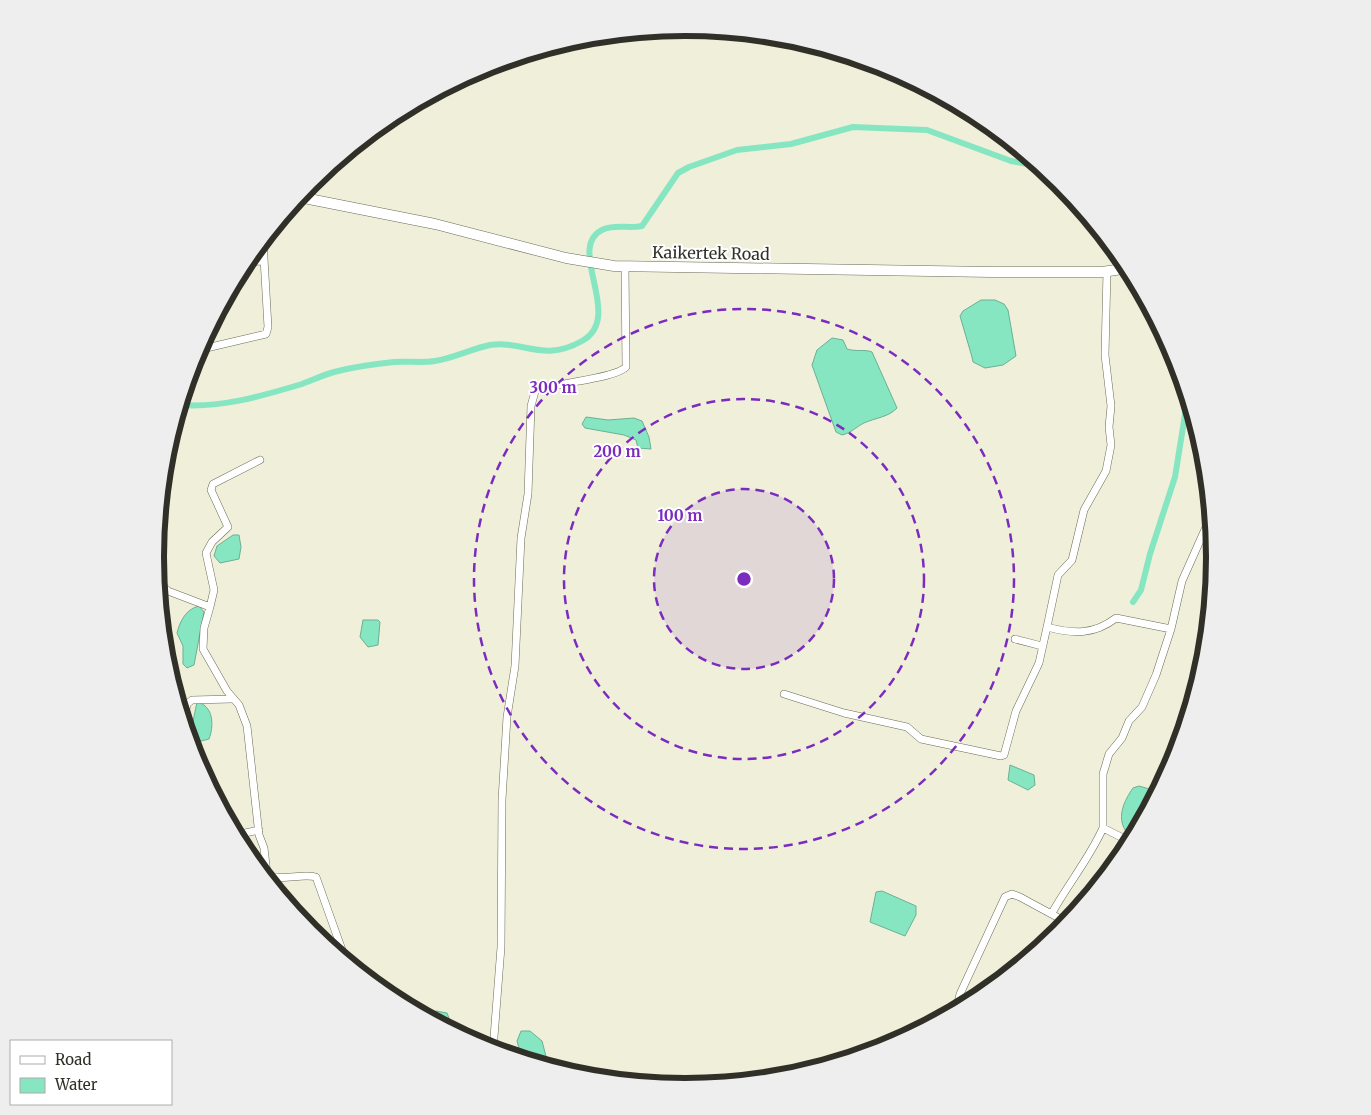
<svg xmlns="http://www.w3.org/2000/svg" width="1371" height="1115" font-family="Merriweather,serif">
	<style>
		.water { fill: #86e6c2; stroke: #6caf94 }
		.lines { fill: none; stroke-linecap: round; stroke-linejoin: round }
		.canal { stroke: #86e6c2; stroke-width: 6 }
		.minor-casing { stroke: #6b6a57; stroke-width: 8 }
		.secondary-casing { stroke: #6b6a57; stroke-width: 11 }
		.minor { stroke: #fff; stroke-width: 7 }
		.secondary { stroke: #fff; stroke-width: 10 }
		.ring { fill: none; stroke: #7b2cbf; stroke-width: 2.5; stroke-dasharray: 9 6 }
		.labels { text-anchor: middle; stroke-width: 4; stroke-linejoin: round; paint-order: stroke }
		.street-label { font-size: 16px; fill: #303028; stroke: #fff }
		.rim { fill: none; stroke: #303028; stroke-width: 6 }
		.centre { fill: #7b2cbf; stroke: #fff; stroke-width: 2.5 }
		.ring-label { font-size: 15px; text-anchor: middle; font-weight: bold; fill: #7b2cbf; stroke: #fff; stroke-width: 4; stroke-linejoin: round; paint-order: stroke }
	</style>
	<rect width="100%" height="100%" fill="#f0efda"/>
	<path class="water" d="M 981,300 L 995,300 L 1004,304 L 1008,310 L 1016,356 L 1003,365 L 985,368 L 973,362 L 972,357 L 960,316 L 963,311 Z
		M 832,338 L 843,340 L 847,349 C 856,352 866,349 872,352 L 897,408 C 889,417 875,418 864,423 C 856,427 851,433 842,435 L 836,432 L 812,365 L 817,350 Z
		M 586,417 L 608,420 L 634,418 L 642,421 L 649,437 L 651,449 L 638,448 L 636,440 L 624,435 L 585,428 L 582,424 Z
		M 233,535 L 239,535 L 241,547 L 239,559 L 220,563 L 214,556 L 217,546 Z
		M 199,606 L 204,612 L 194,665 L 187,668 L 183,664 L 183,646 L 177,633 C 180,621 186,609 199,606 Z
		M 363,620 L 378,620 L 380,622 L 378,645 L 368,647 L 360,637 Z
		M 197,702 C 214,706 214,726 209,739 L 193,743 L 190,736 Z
		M 1010,765 L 1034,775 L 1035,785 L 1028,790 L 1008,780 Z
		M 1139,786 L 1153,790 L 1157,794 L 1135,833 L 1125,830 C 1117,816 1124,801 1133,788 Z
		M 882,891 L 916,906 L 916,915 L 905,936 L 870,922 L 876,892 Z
		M 436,1011 L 447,1013 L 451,1023 L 450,1030 L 425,1016 Z
		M 521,1031 L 530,1031 L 542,1041 L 548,1064 L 553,1069 L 522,1059 L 517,1041 Z"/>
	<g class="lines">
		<path class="canal" d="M 180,405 C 222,408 262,396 302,384 C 313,380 323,375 334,372 C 353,367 374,364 394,362 C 408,361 422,363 435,361 C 454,358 471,349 490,345 C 523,340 543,363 582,341 C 626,317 563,246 604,229 C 616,224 629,229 642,226 L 678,173 L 689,167 L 737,150 L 791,144 L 853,127 L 927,130 L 1011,161 L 1039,166
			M 1133,602 L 1141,590 L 1150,554 L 1175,477 L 1188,396"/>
		<g class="minor-casing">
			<path id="minor" d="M 246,262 L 262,261
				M 1107,271 L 1105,355 L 1111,406 L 1109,427 L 1111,445 L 1106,471 L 1084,510 L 1072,560 L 1058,575 L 1047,627 C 1073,634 1094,635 1116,618 L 1171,629 L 1156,675 L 1142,707 L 1129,721 L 1122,738 L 1109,754 L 1103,774 L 1103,828 L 1131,842
				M 198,350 L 266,334 L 268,327 L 263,241
				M 158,581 L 168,591 L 210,607 L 204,628 L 203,649 L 227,691 L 239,705 L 247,726 L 259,835 L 264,848 L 267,874 C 279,882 302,873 316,877 L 346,961
				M 210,607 L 214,590 L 206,553 L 212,542 L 228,527 L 211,490 L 213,484 L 260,460
				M 1171,629 L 1182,581 L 1211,516
				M 1015,639 L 1042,646
				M 784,694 L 844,713 L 907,727 L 921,739 L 1001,756 L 1004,755 L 1016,711 L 1039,663 L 1047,627
				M 184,721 L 187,704 L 192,700 L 232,699
				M 236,835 L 259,830
				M 1052,913 C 1068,884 1089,859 1103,828
				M 956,1011 L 960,994 L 1005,897 L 1012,894 L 1020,897 L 1068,923
				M 493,1050 L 501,947 L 502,800 L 507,717 L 515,666 L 521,538 L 528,494 L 531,406 L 536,388 C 544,384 551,386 559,385 C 574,381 616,377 626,367 L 625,267"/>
		</g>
		<g class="secondary-casing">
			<path id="secondary" d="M 299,197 L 435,224 L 566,258 L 614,266 L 991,272 L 1102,272 L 1129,268"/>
		</g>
		<use href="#minor" class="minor"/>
		<use href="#secondary" class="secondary"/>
	</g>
	<circle cx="744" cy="579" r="90" fill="#7b2cbf" fill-opacity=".12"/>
	<g class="ring">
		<circle cx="744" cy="579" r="90"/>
		<circle cx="744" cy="579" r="180"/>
		<circle cx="744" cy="579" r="270"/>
	</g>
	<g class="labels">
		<g class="street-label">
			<text transform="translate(711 253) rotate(1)" y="6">Kaikertek Road</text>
		</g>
	</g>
	<path d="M0 0H1371V1115H0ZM164 557a521 521 0 1 1 1042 0a521 521 0 1 1-1042 0Z" fill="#eee" fill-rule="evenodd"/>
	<path class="rim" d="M164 557a521 521 0 1 1 1042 0a521 521 0 1 1-1042 0Z"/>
	<circle cx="744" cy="579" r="8" class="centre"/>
	<g class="ring-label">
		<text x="553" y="393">300 m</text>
		<text x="617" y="457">200 m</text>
		<text x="680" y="521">100 m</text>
	</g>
	<rect x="10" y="1040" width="162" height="65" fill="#ffffff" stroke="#acaca9"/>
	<rect x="20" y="1056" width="25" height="8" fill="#ffffff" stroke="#acaca9"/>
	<text x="55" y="1065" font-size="15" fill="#303028">Road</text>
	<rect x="20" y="1078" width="25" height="15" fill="#86e6c2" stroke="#acaca9"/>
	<text x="55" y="1090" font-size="15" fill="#303028">Water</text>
</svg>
